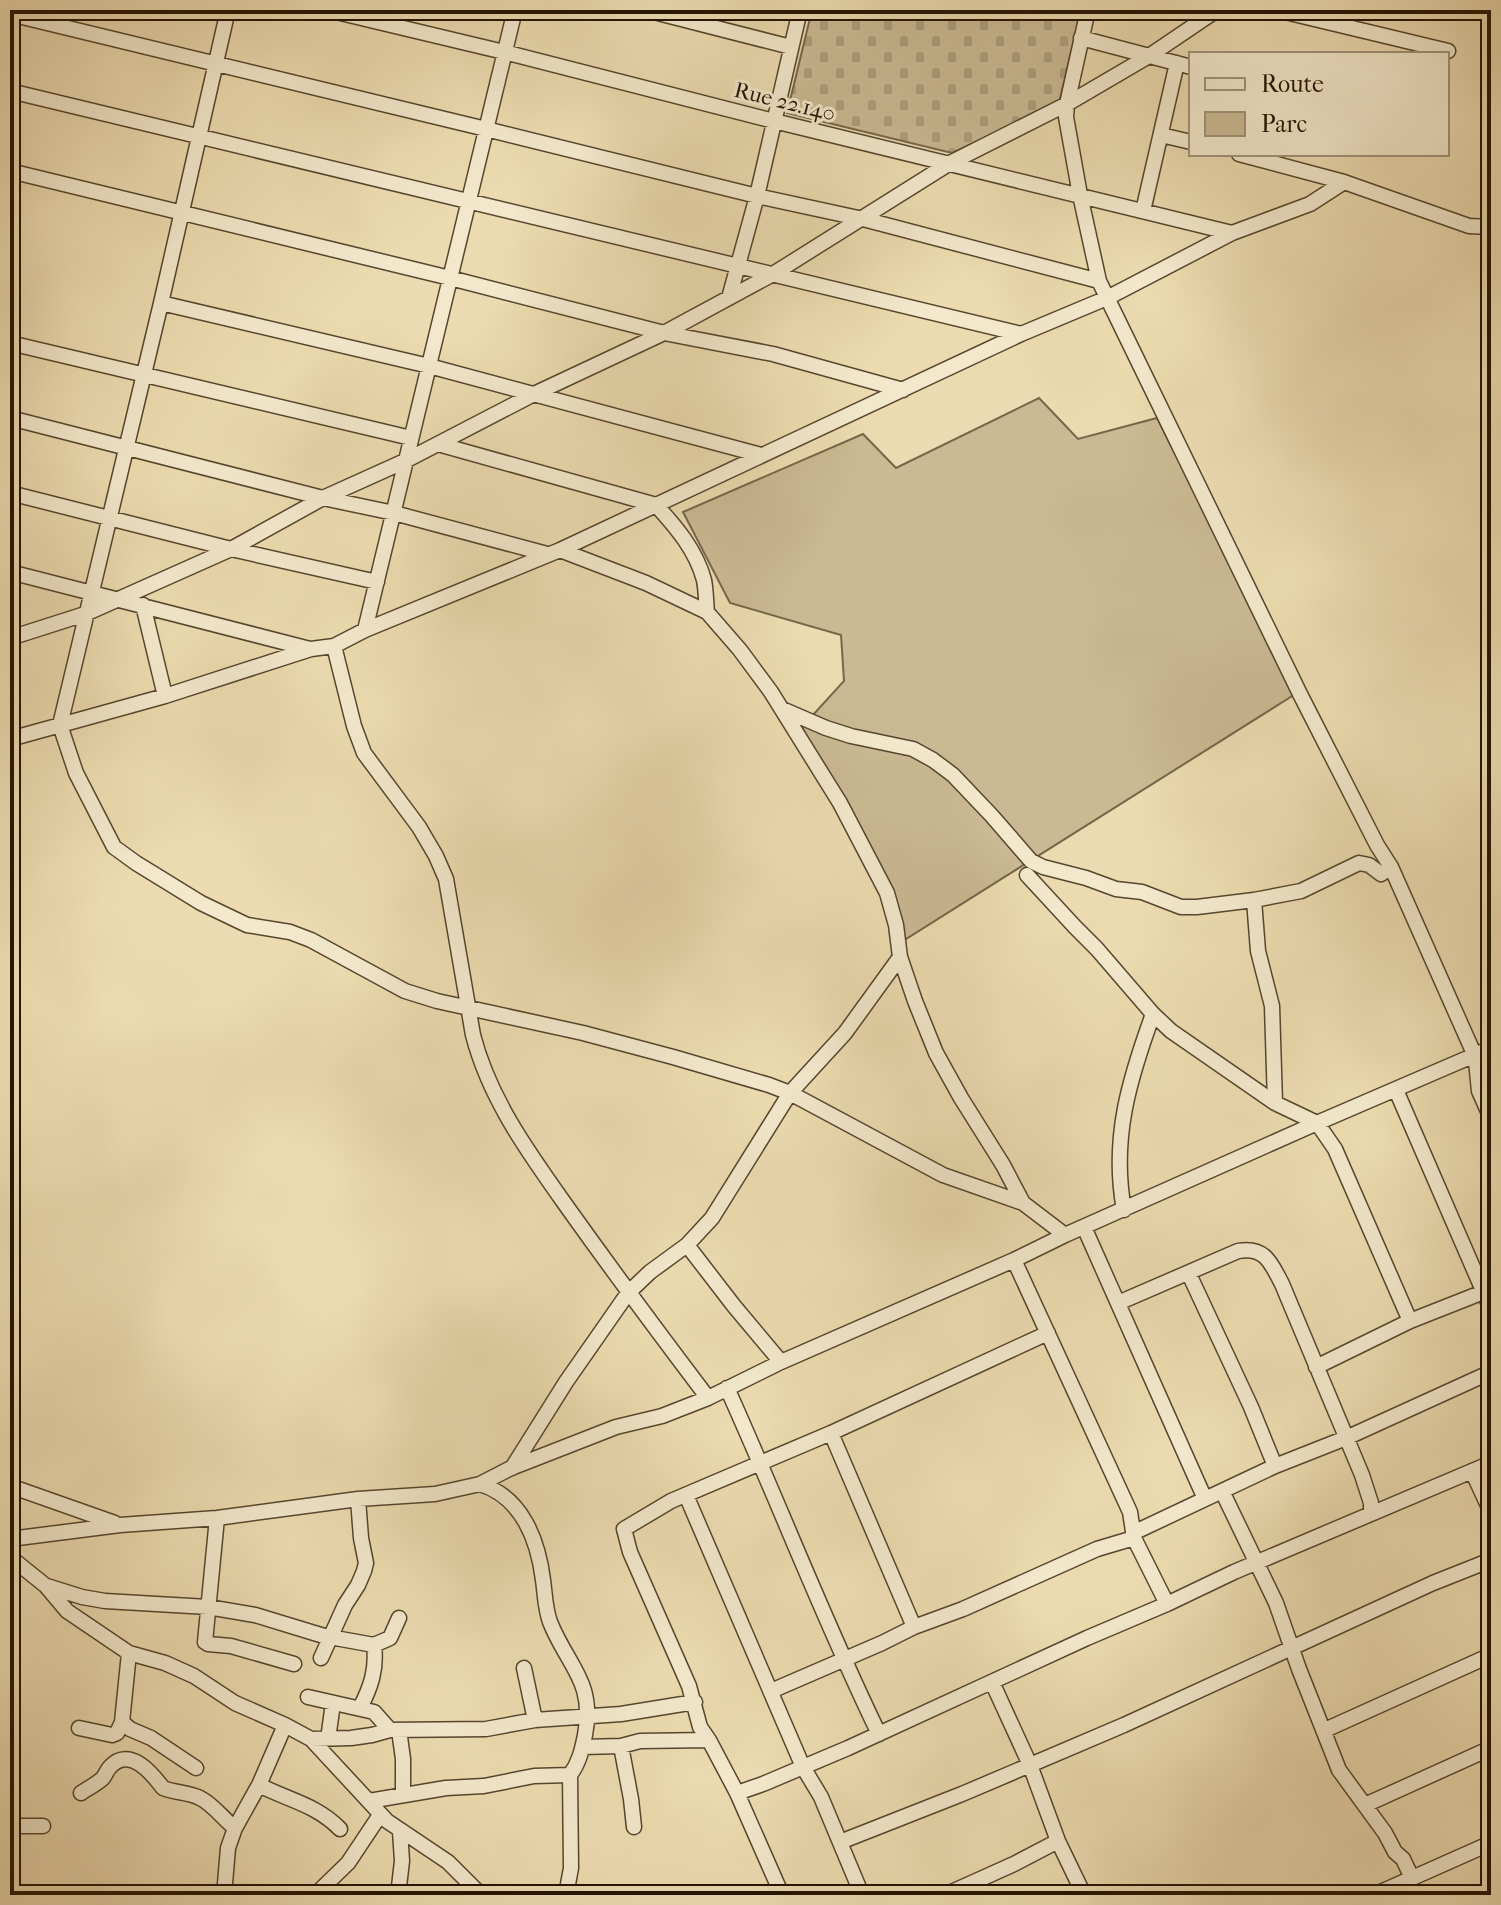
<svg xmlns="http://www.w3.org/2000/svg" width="1501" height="1905" font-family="'IM FELL French Canon',serif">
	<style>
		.green { fill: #cab992; stroke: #76664a; stroke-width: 2 }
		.cemetery { fill: url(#cemetery-stones); stroke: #76664a; stroke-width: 2 }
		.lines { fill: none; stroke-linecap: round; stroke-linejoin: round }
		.minor-casing { stroke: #55462d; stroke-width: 17 }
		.minor { stroke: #f3e8cc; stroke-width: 14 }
		.labels { text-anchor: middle; stroke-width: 6; stroke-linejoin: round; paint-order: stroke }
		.street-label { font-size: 22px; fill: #231401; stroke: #f3e8cc }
	</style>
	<defs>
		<pattern id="cemetery-stones" width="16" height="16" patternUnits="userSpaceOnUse" patternTransform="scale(2)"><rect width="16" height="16" fill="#cab992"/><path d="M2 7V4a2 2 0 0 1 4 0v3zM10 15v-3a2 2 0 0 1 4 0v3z" fill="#ad9e7c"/></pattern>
	</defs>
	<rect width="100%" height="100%" fill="#ecdbb0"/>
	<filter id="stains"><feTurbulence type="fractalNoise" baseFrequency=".0025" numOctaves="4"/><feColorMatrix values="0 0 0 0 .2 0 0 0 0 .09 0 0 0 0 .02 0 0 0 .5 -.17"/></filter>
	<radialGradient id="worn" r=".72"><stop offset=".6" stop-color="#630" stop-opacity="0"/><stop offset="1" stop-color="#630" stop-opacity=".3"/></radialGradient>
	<path class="green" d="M 1039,398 L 1078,439 L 1157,418 L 1297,693 L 906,939 L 802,727 L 844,681 L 841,635 L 730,603 L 683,512 L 863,434 L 896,468 Z"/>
	<path class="cemetery" d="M 812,10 L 1081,10 L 1059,103 L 952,153 L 787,113 Z"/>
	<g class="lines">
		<g class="minor-casing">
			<path id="minor" d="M 228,10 L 161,303 L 60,725 L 76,773 L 114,847 L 136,863 L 201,903 L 247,925 L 290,932 L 311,940 L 405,991 L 437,1001 L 583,1033 L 673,1057 L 769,1085 L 790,1093 L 943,1175 L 1023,1203 L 1065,1235
				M 328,10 L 504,52 L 774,121 L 1232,233
				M 646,10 L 791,47
				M 1088,10 L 1067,104 L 1066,117 L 1080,195 L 1099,281 L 1300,694 L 1377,845 L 1391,867 L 1475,1056 L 1491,1079
				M 1277,10 L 1448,51
				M 10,14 L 486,129 L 757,196 L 863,219 L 1099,281
				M 1081,38 L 1191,67
				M 10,91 L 1021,334
				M 1161,135 L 1191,142
				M 1239,154 L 1344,182 L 1469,226 L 1491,227
				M 10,171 L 450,278 L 664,333 L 773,354 L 903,390
				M 1143,211 L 1177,63
				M 729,298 L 757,196 L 800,10
				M 161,303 L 429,366 L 761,455
				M 10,343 L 411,438
				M 10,418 L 323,498 L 394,513 L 547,554
				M 438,444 L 656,505 C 676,527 696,550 704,580 C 706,590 706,602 707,612
				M 10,493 L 231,549 L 377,582
				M 560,550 L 646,583 L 707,612 L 740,650 L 771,692 L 840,803 L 887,893 L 896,925 L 900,957 L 915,1001 L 936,1053 L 961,1098 L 1003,1165 L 1023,1203
				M 10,572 L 310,649
				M 143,605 L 165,696
				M 365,630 L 515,10
				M 10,638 L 85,614 L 231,549 L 323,498 L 405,461 L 534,394 L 664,333 L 773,274 L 950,163 L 1067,104 L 1149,56 L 1217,10
				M 334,646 L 354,726 L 364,753 L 419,827 L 436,856 L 446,879 L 473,1035 C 490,1101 531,1156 570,1211 C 615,1274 661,1336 708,1398
				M 782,709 L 826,728 L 851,736 L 913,749 L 933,760 L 953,775 L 992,816 L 1031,861 L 1043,867 L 1086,878 L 1116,889 L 1142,892 L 1181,907 L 1197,907 L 1254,900 L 1301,891 L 1359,863 L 1369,865 L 1381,874 L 1391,867
				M 10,739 L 165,696 L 311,649 L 334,646 L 365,630 L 560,550 L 1021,334 L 1107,298 L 1232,233 L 1310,204 L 1344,182
				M 1027,875 L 1075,927 L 1097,949 L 1153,1014 L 1171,1031 L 1275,1103 L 1317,1123 L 1335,1149 L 1410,1321
				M 1254,900 L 1258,951 L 1272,1006 L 1275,1103
				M 1476,1061 L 1479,1091 L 1491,1118
				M 1396,1090 L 1491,1309
				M 1124,1210 C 1111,1139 1129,1080 1153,1014
				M 1084,1227 L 1205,1499
				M 687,1245 L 734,1306 L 781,1362
				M 1014,1260 L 1130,1512 L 1134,1538 L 1167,1604
				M 1189,1274 L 1251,1407 L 1275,1466
				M 1118,1303 L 1238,1251 C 1265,1246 1271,1263 1282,1284 L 1362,1475 L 1371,1503 L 1371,1514
				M 1316,1367 L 1410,1321 L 1491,1289
				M 727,1388 C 779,1503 824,1621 879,1734
				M 831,1433 L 914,1627
				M 512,1468 L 566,1382 L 628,1293 L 650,1272 L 687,1245 L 712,1218 L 790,1093 L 845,1033 L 900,957
				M 1472,1471 L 1491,1512
				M 480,1484 C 522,1497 538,1540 543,1580 C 545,1594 545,1608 550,1622 C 568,1667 595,1681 585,1735 C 582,1750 579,1763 570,1775 L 571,1868 L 566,1895
				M 10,1486 L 115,1523
				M 1222,1491 L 1276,1603 L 1299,1669 L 1339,1770 L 1385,1833 L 1395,1852 L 1403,1859 L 1412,1878
				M 686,1495 L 803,1767 L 821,1797 L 862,1895
				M 217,1518 L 205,1642 L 208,1644 L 231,1646 L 294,1664
				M 1133,1533 L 1275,1466 L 1346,1438 L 1491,1372
				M 10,1539 L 120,1525 L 217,1518 L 358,1499 L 435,1494 L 480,1484 L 511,1468 L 616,1427 L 662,1416 L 708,1398 L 781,1362 L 1014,1260 L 1065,1235 L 1317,1123 L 1491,1048
				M 10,1557 L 46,1586 L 67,1611 L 129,1653 L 165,1663 L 194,1676 L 235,1703 L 285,1725 L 311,1739 L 387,1821 L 448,1862 L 481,1895
				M 47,1586 L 82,1597 L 105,1601 L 208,1607 L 255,1615 L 324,1636 L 374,1645 L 390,1638 L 399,1618
				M 321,1658 L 345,1605 L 358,1585 L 364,1571 L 366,1563 L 361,1538 L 358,1499
				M 524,1668 L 535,1720
				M 992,1682 L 1030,1765 L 1058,1841 L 1084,1895
				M 771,1691 L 882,1643 L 914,1627 L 963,1609 L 1097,1549 L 1134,1538
				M 308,1697 L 374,1712 L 390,1730
				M 360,1708 C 371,1687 377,1669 374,1645
				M 122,1722 L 130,1729 L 151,1738 L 196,1768
				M 79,1728 L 112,1735 L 117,1733 L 122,1722 L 129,1653
				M 399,1730 L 403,1759 L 403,1795
				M 1325,1730 L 1491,1655
				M 311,1739 L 351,1738 L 372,1735 L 390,1730 L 486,1729 L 535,1720 L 621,1714 L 695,1702
				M 328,1739 L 333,1703
				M 621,1746 L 631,1799 L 634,1827
				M 583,1747 L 621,1746 L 640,1741 L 709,1740
				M 259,1785 C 288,1800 317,1805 340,1829
				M 81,1793 C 88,1788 97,1784 103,1778 C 106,1774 107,1770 110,1767 C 129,1746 151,1772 163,1788 C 175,1793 189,1792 200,1798 C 214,1805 223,1819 235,1828
				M 737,1793 L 763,1784 L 848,1748 L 1087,1638 L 1167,1604 L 1234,1572 L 1491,1463
				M 369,1801 L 446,1788 L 484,1786 L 534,1776 L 570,1775
				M 1365,1805 L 1491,1748
				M 10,1826 L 43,1826
				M 840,1842 L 962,1794 L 1124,1725 L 1433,1583 L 1491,1560
				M 224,1895 L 228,1848 L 235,1828 L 259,1785 L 285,1725
				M 315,1895 L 348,1863 L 380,1815
				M 398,1895 L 402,1861 L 400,1831
				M 782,1895 L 737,1793 L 709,1740 L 700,1727 L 689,1686 L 630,1552 L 624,1529 L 671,1501 L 831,1433 L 1048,1333
				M 945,1895 L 1014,1864 L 1058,1841
				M 1374,1895 L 1491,1843"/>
		</g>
		<use href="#minor" class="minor"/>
	</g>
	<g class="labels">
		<g class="street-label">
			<text transform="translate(785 101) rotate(14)" y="8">Rue 22.140</text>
		</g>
	</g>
	<rect width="1501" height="1905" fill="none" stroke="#ecdbb0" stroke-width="40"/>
	<rect x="12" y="12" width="1477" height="1881" fill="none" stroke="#231401" stroke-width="4"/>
	<rect x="20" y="20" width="1461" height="1865" fill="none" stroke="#231401" stroke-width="2"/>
	<rect x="1189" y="52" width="260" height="104" fill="#f3e8cc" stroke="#a0937b" stroke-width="2"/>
	<rect x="1205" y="78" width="40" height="12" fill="#f3e8cc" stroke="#a0937b" stroke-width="2"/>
	<text x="1261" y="92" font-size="24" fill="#231401">Route</text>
	<rect x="1205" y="112" width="40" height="24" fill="#cab992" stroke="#a0937b" stroke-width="2"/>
	<text x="1261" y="132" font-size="24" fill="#231401">Parc</text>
	<rect width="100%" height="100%" filter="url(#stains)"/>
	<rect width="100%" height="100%" fill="url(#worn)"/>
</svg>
